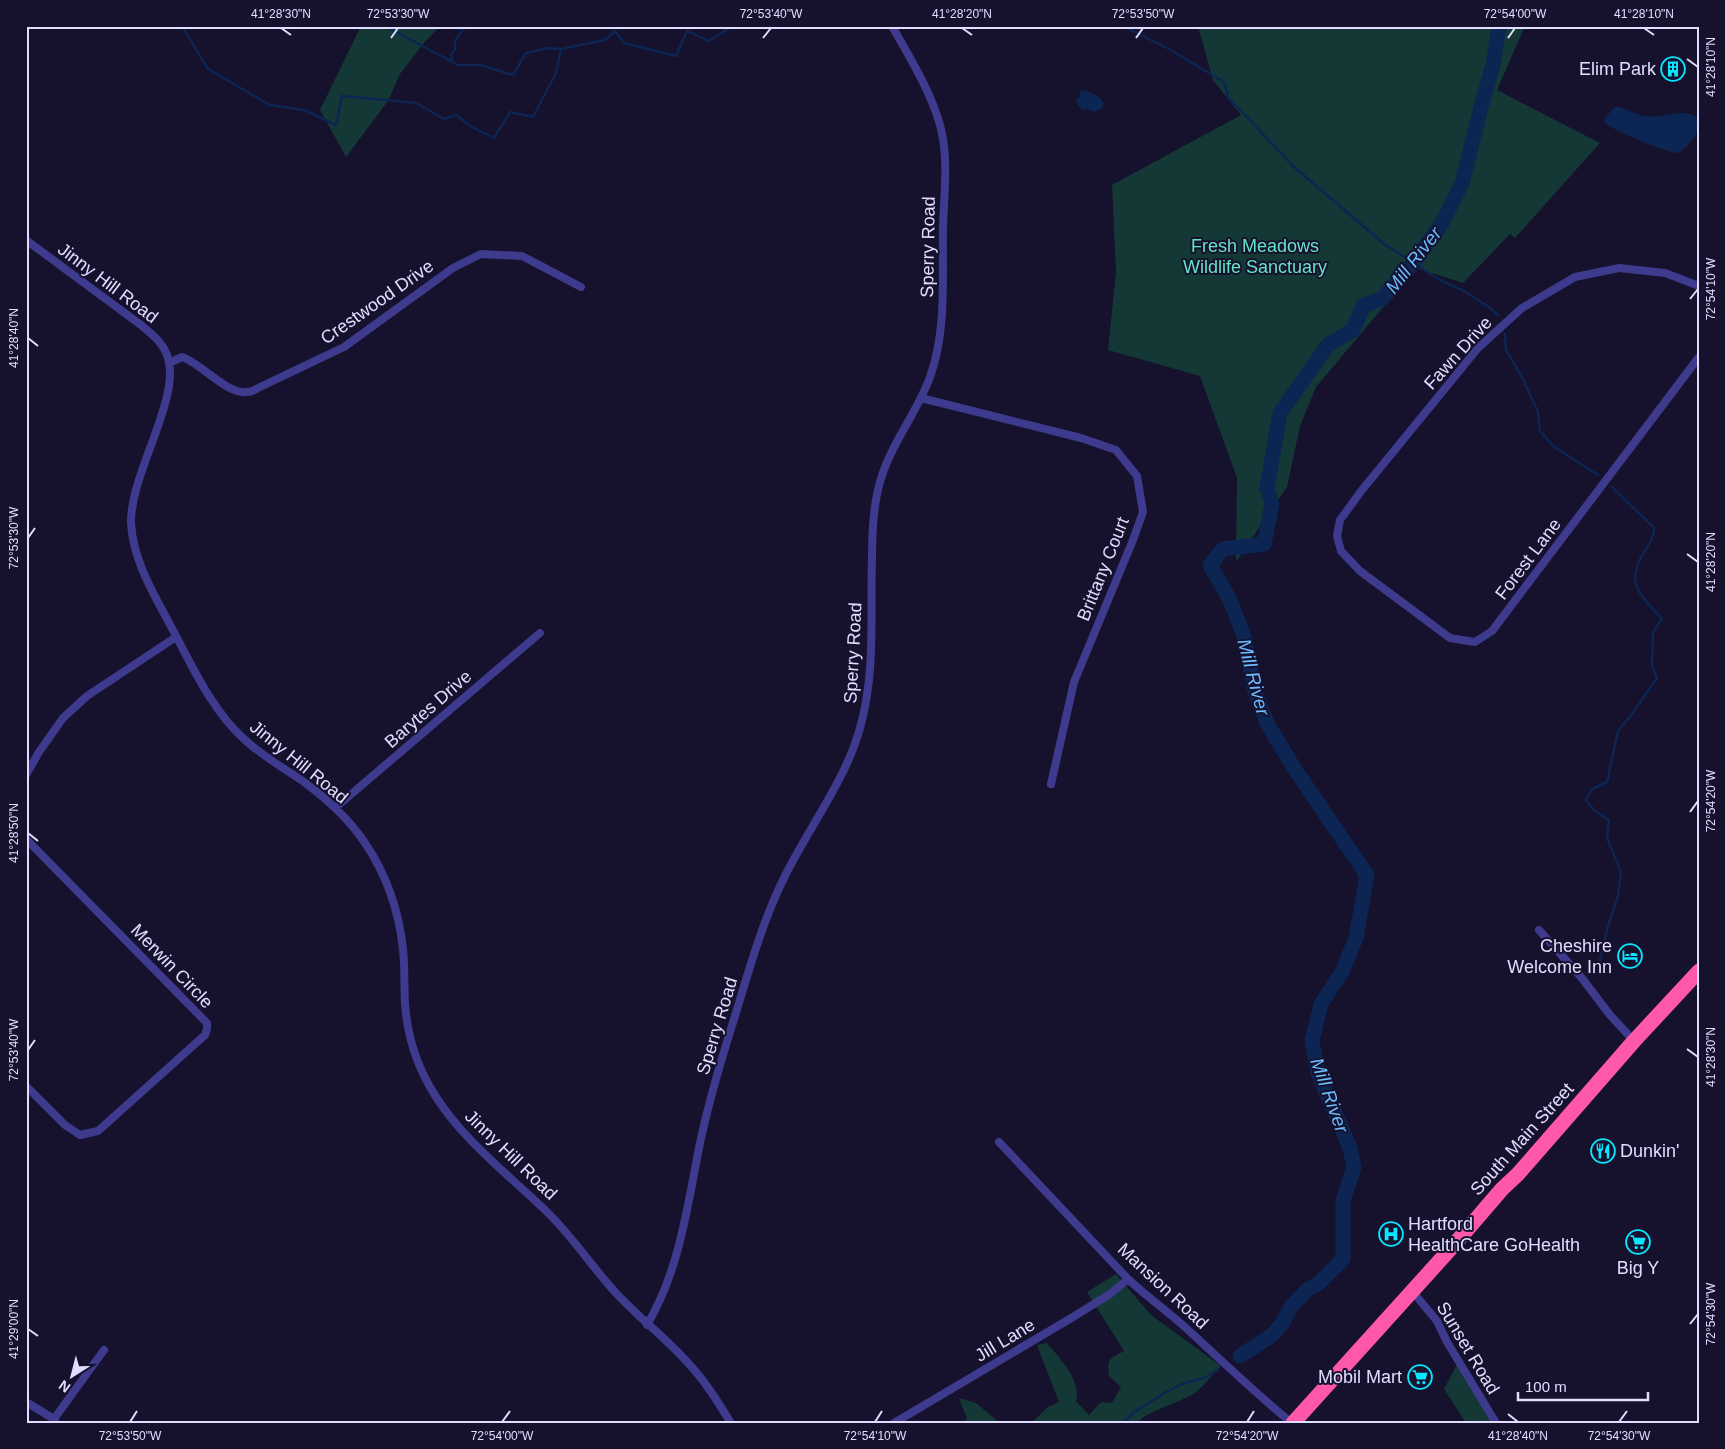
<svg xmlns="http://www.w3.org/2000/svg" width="1725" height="1449" font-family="Helvetica,sans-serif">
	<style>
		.green { fill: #143836 }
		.water { fill: #0c2552 }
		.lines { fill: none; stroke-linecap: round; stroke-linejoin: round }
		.stream { stroke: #0c2552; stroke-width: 2.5 }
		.river { stroke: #0c2552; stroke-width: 15 }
		.street { stroke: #3e3b8e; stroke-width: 8 }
		.highway { stroke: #ff58a8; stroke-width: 15 }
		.ticks { fill: none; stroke: #e1ddff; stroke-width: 2 }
		.labels { text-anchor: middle; stroke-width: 4; stroke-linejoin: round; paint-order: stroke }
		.poi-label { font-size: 18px; fill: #e1ddff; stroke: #16112d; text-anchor: end }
		.park-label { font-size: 18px; fill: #64e5c4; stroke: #16112d }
		.street-label { font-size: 18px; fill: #e1ddff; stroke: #16112d }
		.water-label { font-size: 19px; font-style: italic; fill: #6bbbff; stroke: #16112d }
		.neatline { fill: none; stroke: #e1ddff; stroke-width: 2 }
		.ticks-label { font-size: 12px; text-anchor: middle; fill: #e1ddff }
	</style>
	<rect width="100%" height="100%" fill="#16112d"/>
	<path class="green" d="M 361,26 L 440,26 L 423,44 L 400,74 L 388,101 L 346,157 L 320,110 Z
		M 1198,26 L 1525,26 L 1497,90 L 1600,143 L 1515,238 L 1510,234 L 1463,283 L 1416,268 L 1316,387 L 1300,426 L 1287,487 L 1236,562 L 1237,478 L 1200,376 L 1108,350 L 1116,272 L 1112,185 L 1241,115 L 1213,80 Z
		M 1116,1274 L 1151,1315 L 1221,1366 C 1212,1375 1203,1388 1193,1394 C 1174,1405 1152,1409 1136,1423 L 1031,1423 L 1048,1407 L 1059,1402 L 1037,1345 L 1047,1343 C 1060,1359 1081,1379 1076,1401 L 1089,1415 L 1101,1402 L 1112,1403 L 1121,1387 L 1109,1376 C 1107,1358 1109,1359 1124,1351 L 1087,1292 Z
		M 1457,1364 L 1493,1423 L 1466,1423 L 1444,1389 Z
		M 959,1398 L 976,1403 L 1000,1423 L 965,1423 L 967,1418 Z"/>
	<path class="water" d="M 1082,90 C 1090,92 1101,95 1104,104 L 1101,109 L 1094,112 L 1086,109 L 1083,110 L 1078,105 L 1076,100 L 1080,98 L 1080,91 Z
		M 1615,107 L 1620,107 C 1628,110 1637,115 1645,116 C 1664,119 1683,106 1699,119 C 1699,122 1699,125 1699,127 C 1698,133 1684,152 1678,153 C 1666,153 1616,131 1606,124 L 1604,120 L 1612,109 Z"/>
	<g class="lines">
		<path class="stream" d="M 182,26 L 208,69 L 270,105 L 304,110 L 336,125 L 342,96 L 416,103 L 444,119 L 456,115 L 470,126 L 494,138 L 510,112 L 533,117 L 556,73 L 561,49 L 605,40 L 615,31 L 624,43 L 676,56 L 687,31 L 709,41 L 732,26
			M 385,26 L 458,65 L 480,65 L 513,75 L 526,53 L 548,48 L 561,49
			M 1123,26 L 1169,49 L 1224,82 L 1228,97 L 1293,166 L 1383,243 L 1438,279 L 1464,291 L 1489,307 L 1498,315
			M 452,61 L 451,54 L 455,50 L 455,41 L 465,26
			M 1505,334 L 1506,350 L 1523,379 L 1538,412 L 1540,431 L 1553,446 L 1598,475
			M 1599,963 L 1608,926 L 1618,896 L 1621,872 L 1607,838 L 1609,820 L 1595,811 L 1586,800 L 1592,789 L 1607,782 L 1618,731 L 1632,714 L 1657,678 L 1652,666 L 1653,632 L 1662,619 C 1641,595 1624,584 1644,552 C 1649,544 1654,538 1654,528 L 1612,487
			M 1123,1423 L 1133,1413 L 1166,1392 L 1182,1384 L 1204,1378 L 1218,1370"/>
		<path class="river" d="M 1240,1356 L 1271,1336 L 1282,1324 L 1291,1307 L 1307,1290 L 1318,1284 L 1343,1259 L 1343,1201 L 1354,1167 L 1350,1148 L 1318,1073 L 1312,1041 L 1321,1004 L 1342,972 L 1356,938 L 1367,875 L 1294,768 L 1267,723 L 1255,691 L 1244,636 L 1230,600 L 1210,565 L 1223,549 L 1264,544 L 1272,504 L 1267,488 L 1280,413 L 1328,345 L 1353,330 L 1363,306 L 1383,298 L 1413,263 L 1442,223 L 1462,183 L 1481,107 L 1493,65 L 1499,26"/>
		<path class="street" d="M 26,240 L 141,325 C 152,334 162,342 167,355 C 183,396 130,473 131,523 C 133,563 157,599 175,634 C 194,670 213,711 244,739 C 262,756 284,768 304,782 C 327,799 349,819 365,843 C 386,874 399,912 403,949 C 405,967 404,985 405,1003 C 407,1036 418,1069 436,1097 C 465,1142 509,1175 547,1212 C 573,1237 592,1267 616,1293 C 639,1318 666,1338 688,1363 C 705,1381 718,1402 731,1423
			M 1699,286 L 1665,273 L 1619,268 L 1575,277 L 1522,308 L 1478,348 L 1362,490 L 1340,520 L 1337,536 L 1341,551 L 1360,571 L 1450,638 L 1475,642 L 1492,631 L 1699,357
			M 169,363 L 182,357 C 201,363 227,395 247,392 C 251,392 255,390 258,388 L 344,347 L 453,268 L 481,254 L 522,256 L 581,287
			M 921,398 L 1081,438 L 1116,450 L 1137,476 L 1143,512 L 1133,540 L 1074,682 L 1051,784
			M 26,775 L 39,752 L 63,718 L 87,696 L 176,637
			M 335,808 L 540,633
			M 26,839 L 207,1023 L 207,1029 L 205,1035 L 98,1131 L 80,1135 L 65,1125 L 26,1086
			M 1539,930 L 1581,977 L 1610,1015 L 1634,1041
			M 999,1142 L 1128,1279 C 1146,1296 1167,1311 1186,1328 C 1221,1360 1255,1393 1292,1423
			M 1412,1291 L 1437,1321 L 1447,1342 L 1496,1423
			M 647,1325 C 679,1271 687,1209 699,1148 C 708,1103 721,1060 735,1016 C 749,970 762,923 783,880 C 807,830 846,780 860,728 C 876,672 870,613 872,557 C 872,532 873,506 880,482 C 890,445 917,413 930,377 C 947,330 942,277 943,227 C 944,194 949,157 940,125 C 930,90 910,58 892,26
			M 26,1402 L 54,1419 L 56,1423
			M 54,1419 L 104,1350
			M 894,1423 L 1073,1317 L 1110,1294 L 1128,1279"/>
		<path class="highway" d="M 1293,1423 L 1453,1246 L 1502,1189 L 1518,1174 L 1634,1041 L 1699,971"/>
	</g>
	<path class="ticks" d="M 281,28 L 291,35M 962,28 L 972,35M 1644,28 L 1654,35M 391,38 L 398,28M 763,38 L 771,28M 1136,38 L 1143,28M 1508,38 L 1515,28M 1687,59 L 1698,67M 1690,299 L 1698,289M 28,338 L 38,346M 28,538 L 35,528M 1687,554 L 1698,562M 1690,812 L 1698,801M 28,833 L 38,841M 1687,1049 L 1698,1057M 28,1050 L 35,1040M 1690,1324 L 1698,1314M 28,1329 L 38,1336M 1508,1414 L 1518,1422M 130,1422 L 137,1411M 502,1422 L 510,1411M 875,1422 L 882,1411M 1247,1422 L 1254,1411M 1619,1422 L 1627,1411"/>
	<defs>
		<g id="building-ring" transform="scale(1.25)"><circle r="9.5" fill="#16112d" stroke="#09e6ff" stroke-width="1.5"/><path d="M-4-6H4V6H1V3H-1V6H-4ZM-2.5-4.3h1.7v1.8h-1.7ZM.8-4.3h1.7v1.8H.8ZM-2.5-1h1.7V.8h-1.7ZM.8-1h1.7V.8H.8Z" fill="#09e6ff"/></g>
		<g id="hotel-ring" transform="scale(1.25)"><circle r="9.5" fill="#16112d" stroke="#09e6ff" stroke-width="1.5"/><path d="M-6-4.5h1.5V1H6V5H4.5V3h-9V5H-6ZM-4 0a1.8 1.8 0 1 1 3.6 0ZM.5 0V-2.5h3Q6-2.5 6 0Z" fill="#09e6ff"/></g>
		<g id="restaurant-ring" transform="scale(1.25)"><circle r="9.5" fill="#16112d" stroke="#09e6ff" stroke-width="1.5"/><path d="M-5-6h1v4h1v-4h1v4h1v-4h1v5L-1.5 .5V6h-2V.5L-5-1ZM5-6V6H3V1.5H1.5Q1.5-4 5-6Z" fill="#09e6ff"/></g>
		<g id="hospital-ring" transform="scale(1.25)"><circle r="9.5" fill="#16112d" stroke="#09e6ff" stroke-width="1.5"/><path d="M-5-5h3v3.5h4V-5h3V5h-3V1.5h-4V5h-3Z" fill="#09e6ff"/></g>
		<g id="supermarket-ring" transform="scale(1.25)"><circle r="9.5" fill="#16112d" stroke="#09e6ff" stroke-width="1.5"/><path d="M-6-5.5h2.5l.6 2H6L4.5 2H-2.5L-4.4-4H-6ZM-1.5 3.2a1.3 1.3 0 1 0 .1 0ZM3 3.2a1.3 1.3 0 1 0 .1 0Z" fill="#09e6ff"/></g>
	</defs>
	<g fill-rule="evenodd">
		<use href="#building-ring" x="1673" y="69"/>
		<use href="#hotel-ring" x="1630" y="956"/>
		<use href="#restaurant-ring" x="1603" y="1151"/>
		<use href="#hospital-ring" x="1391" y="1234"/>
		<use href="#supermarket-ring" x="1638" y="1242"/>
		<use href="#supermarket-ring" x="1420" y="1377"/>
	</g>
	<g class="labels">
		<g class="poi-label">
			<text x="1656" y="75">Elim Park</text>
			<text x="1612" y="952">Cheshire<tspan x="1612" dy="21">Welcome Inn</tspan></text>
			<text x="1620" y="1157" text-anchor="start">Dunkin'</text>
			<text x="1408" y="1230" text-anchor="start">Hartford<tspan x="1408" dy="21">HealthCare GoHealth</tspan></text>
			<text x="1638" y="1274" text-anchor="middle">Big Y</text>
			<text x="1402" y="1383">Mobil Mart</text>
		</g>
		<g class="park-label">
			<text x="1255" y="252">Fresh Meadows<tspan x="1255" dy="21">Wildlife Sanctuary</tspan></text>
		</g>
		<g class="street-label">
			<text transform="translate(928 247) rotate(-89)" y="6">Sperry Road</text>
			<text transform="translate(108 283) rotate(37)" y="6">Jinny Hill Road</text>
			<text transform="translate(377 302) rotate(-35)" y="6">Crestwood Drive</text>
			<text transform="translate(1458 353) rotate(-48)" y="6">Fawn Drive</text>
			<text transform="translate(1528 559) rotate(-53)" y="6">Forest Lane</text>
			<text transform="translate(1103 569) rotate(-68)" y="6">Brittany Court</text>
			<text transform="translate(853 653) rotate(-87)" y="6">Sperry Road</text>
			<text transform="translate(428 709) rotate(-41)" y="6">Barytes Drive</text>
			<text transform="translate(299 762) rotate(39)" y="6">Jinny Hill Road</text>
			<text transform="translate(172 966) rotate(46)" y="6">Merwin Circle</text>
			<text transform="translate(717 1026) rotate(-73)" y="6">Sperry Road</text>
			<text transform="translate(1522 1139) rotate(-48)" y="6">South Main Street</text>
			<text transform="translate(511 1155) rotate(44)" y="6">Jinny Hill Road</text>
			<text transform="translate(1163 1286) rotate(43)" y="6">Mansion Road</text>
			<text transform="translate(1005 1340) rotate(-31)" y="6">Jill Lane</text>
			<text transform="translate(1468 1348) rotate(59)" y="6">Sunset Road</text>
		</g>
		<g class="water-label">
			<text transform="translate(1413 260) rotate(-52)" y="7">Mill River</text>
			<text transform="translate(1254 677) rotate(75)" y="7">Mill River</text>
			<text transform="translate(1330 1095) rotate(70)" y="7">Mill River</text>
		</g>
	</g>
	<rect width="1725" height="1449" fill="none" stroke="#16112d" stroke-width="55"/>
	<g transform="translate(72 1376) rotate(216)" stroke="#16112d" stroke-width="4" paint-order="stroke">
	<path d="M0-4L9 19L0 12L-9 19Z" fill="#e1ddff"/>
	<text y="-8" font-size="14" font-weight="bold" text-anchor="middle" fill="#e1ddff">N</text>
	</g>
	<path d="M1518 1392v8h130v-8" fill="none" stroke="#e1ddff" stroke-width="2.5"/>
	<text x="1525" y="1392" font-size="15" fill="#e1ddff" stroke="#16112d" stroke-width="4" paint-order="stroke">100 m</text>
	<rect x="28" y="28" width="1670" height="1394" class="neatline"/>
	<g class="ticks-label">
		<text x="281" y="18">41°28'30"N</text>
		<text x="398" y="18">72°53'30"W</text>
		<text x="771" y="18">72°53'40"W</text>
		<text x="962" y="18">41°28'20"N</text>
		<text x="1143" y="18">72°53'50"W</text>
		<text x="1515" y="18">72°54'00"W</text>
		<text x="1644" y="18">41°28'10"N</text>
		<text transform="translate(1711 67) rotate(-90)" y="4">41°28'10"N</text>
		<text transform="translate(1711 289) rotate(-90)" y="4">72°54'10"W</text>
		<text transform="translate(14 338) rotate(-90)" y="4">41°28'40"N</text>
		<text transform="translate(14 538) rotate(-90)" y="4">72°53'30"W</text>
		<text transform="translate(1711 562) rotate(-90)" y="4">41°28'20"N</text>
		<text transform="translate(1711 801) rotate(-90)" y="4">72°54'20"W</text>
		<text transform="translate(14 833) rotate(-90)" y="4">41°28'50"N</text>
		<text transform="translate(14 1050) rotate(-90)" y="4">72°53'40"W</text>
		<text transform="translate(1711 1057) rotate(-90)" y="4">41°28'30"N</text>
		<text transform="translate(1711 1314) rotate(-90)" y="4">72°54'30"W</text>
		<text transform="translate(14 1329) rotate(-90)" y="4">41°29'00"N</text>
		<text x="130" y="1440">72°53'50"W</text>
		<text x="502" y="1440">72°54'00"W</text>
		<text x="875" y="1440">72°54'10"W</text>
		<text x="1247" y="1440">72°54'20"W</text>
		<text x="1518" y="1440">41°28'40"N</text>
		<text x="1619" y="1440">72°54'30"W</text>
	</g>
</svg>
